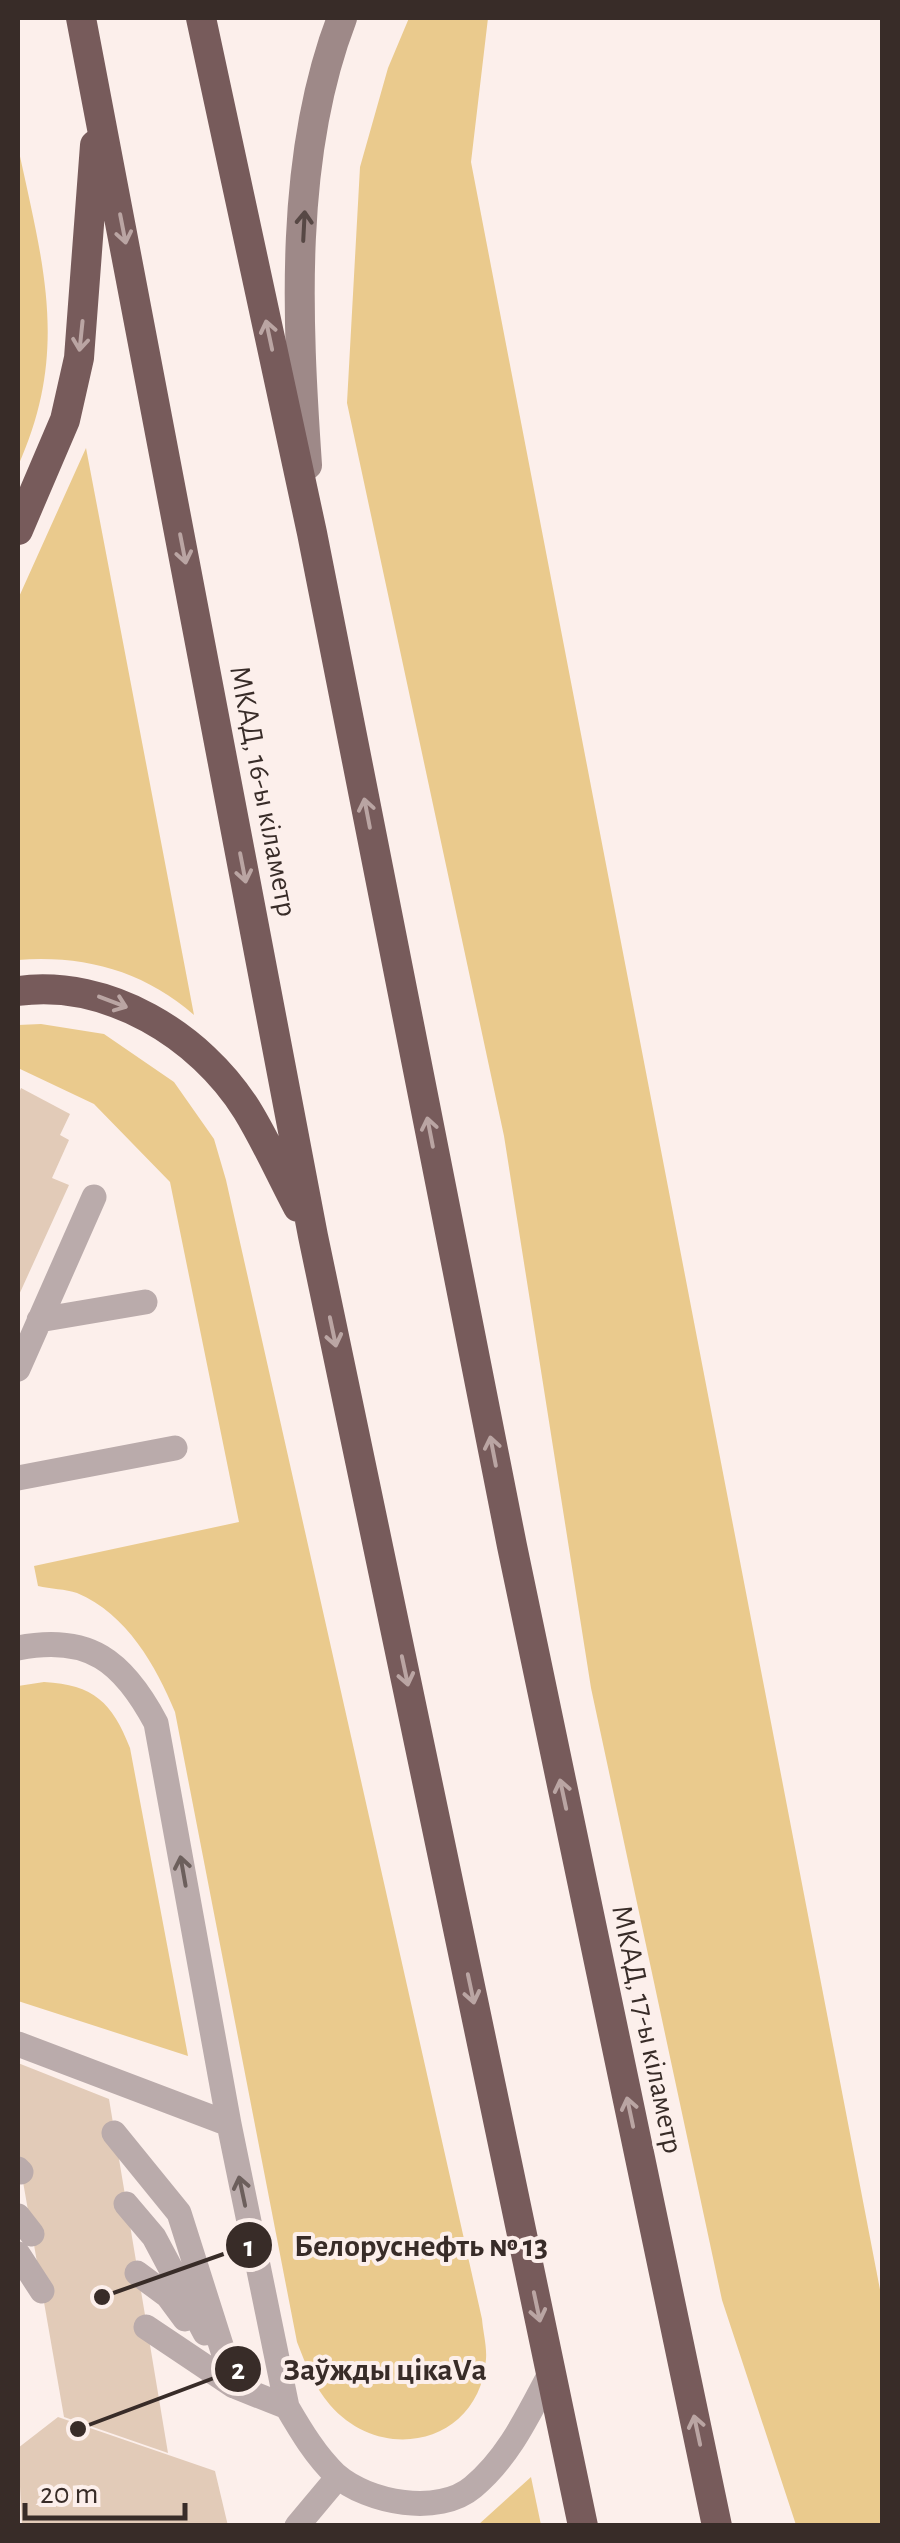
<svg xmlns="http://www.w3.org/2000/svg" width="900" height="2543" font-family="'Alegreya Sans',sans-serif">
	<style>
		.green { fill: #eaca8d }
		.building { fill: #e2cbb8 }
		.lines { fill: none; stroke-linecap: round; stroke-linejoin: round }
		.lane { stroke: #baabab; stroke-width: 25 }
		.secondary { stroke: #9e8988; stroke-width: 30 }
		.highway { stroke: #775b5b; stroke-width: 30 }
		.oneway { stroke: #574845 }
		.oneway2 { stroke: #baa5a3 }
		.oneway3 { stroke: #6c5f5c }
		.labels { text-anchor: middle; stroke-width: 8; stroke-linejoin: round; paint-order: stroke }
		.street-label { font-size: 30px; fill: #382c28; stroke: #fcefeb }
		.leader { fill: none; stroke: #382c28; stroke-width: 4 }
		.callout-dot { fill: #382c28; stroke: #fcefeb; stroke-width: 4 }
		.mark-label { font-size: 30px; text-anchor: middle; font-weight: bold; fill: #fff }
		.callout-label { font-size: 32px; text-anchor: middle; font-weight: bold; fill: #382c28; stroke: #fcefeb; stroke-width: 8; stroke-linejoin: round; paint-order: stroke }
	</style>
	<rect width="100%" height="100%" fill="#fcefeb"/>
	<path class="green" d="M 409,18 L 488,18 L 471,162 L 882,2300 L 882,2525 L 796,2525 L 722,2300 L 591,1688 L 504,1136 L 347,403 L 360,167 L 388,68 Z
		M 18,147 C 43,264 70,351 18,466 Z
		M 86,448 L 194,1015 C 143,971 85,955 18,960 L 18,599 Z
		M 41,1024 L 104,1034 L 174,1082 L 214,1139 L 226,1180 L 482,2319 C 483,2332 487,2346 486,2359 C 480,2443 383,2466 330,2405 C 314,2386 306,2365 297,2342 L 175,1712 C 156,1666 127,1614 77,1593 C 66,1589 50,1589 38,1586 L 34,1566 L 239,1522 L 170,1182 L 94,1104 L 18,1068 L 18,1025 Z
		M 44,1682 C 94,1685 112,1702 130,1748 L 188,2056 L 18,2001 L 18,1686 Z
		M 531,2477 L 541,2525 L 478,2525 Z"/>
	<path class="building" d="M 21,1088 L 70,1114 L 60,1135 L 69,1140 L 52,1178 L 69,1185 L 18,1297 L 18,1096 Z
		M 18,2063 L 109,2099 L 168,2453 L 64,2417 L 18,2153 Z
		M 58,2417 L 215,2471 L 228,2526 L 22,2525 L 18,2448 Z"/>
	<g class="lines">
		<path class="lane" d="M 39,1320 L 145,1302
			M 18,1369 L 94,1197
			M 18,1478 L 175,1448
			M 18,1648 C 89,1634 123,1661 156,1723 L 229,2124 L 287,2407 C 301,2431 316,2456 336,2475 C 368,2503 439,2516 473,2487 C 509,2457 528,2415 550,2374
			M 18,2044 L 229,2124
			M 114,2133 L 179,2213 L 234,2386
			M 18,2169 L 21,2172
			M 126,2204 L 154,2237 L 205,2333
			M 18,2216 L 32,2234
			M 18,2254 L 42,2291
			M 137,2273 L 168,2296 L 185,2319
			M 146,2327 L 234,2386
			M 226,2375 L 234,2386 L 287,2407
			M 297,2526 L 338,2477"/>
		<path class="secondary" d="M 307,465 C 297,319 289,156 342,18"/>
		<path class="highway" d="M 81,18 L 313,1236 L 583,2526
			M 201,18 L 312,533 L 512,1546 L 717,2526
			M 18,530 L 65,420 L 79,358 L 95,145
			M 18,991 C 108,979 200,1035 247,1110 C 266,1141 281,1175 298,1207"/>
	</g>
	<defs><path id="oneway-shaft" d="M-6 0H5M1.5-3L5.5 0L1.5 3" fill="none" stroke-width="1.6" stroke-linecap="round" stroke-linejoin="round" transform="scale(2.5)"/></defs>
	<use class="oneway" href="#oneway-shaft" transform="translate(304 226) rotate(-87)"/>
	<g class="oneway2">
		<use href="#oneway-shaft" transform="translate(123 229) rotate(79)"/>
		<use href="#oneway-shaft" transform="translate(269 335) rotate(-102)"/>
		<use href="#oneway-shaft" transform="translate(81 336) rotate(96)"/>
		<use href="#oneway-shaft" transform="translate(183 549) rotate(79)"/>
		<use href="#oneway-shaft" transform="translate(367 813) rotate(-101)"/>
		<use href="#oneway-shaft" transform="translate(243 868) rotate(79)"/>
		<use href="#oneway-shaft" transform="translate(113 1002) rotate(21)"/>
		<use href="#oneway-shaft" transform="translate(430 1132) rotate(-101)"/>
		<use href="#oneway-shaft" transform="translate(333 1332) rotate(78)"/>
		<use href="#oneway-shaft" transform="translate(493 1451) rotate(-101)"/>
		<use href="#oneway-shaft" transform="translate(405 1671) rotate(78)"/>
		<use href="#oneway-shaft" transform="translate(563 1794) rotate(-102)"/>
		<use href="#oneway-shaft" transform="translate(471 1989) rotate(78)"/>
		<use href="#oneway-shaft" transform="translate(630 2112) rotate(-102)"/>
		<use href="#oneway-shaft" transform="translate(537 2307) rotate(78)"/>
		<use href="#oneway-shaft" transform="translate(697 2430) rotate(-102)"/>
	</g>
	<g class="oneway3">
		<use href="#oneway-shaft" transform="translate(183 1871) rotate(-100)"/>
		<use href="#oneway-shaft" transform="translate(242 2191) rotate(-102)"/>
	</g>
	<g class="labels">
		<g class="street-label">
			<text transform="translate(264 791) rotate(79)" y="10">МКАД, 16-ы кіламетр</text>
			<text transform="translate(648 2029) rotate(78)" y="10">МКАД, 17-ы кіламетр</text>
		</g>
	</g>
	<path class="leader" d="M102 2297L249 2245M78 2429L238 2369"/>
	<g class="callout-dot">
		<circle cx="102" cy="2297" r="10"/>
		<circle cx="78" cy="2429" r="10"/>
		<circle cx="249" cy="2245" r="25"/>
		<circle cx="238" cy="2369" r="25"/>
	</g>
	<g class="mark-label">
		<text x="249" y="2256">1</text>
		<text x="238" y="2379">2</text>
	</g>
	<g class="callout-label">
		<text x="421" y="2256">Белоруснефть № 13</text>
		<text x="385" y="2380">Заўжды цікаVа</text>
	</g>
	<rect width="900" height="2543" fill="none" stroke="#382c28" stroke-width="40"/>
	<path d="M25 2503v15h160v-15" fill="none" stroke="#382c28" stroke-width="5"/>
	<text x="40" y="2503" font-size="30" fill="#382c28" stroke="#fcefeb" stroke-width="8" paint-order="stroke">20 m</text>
</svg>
